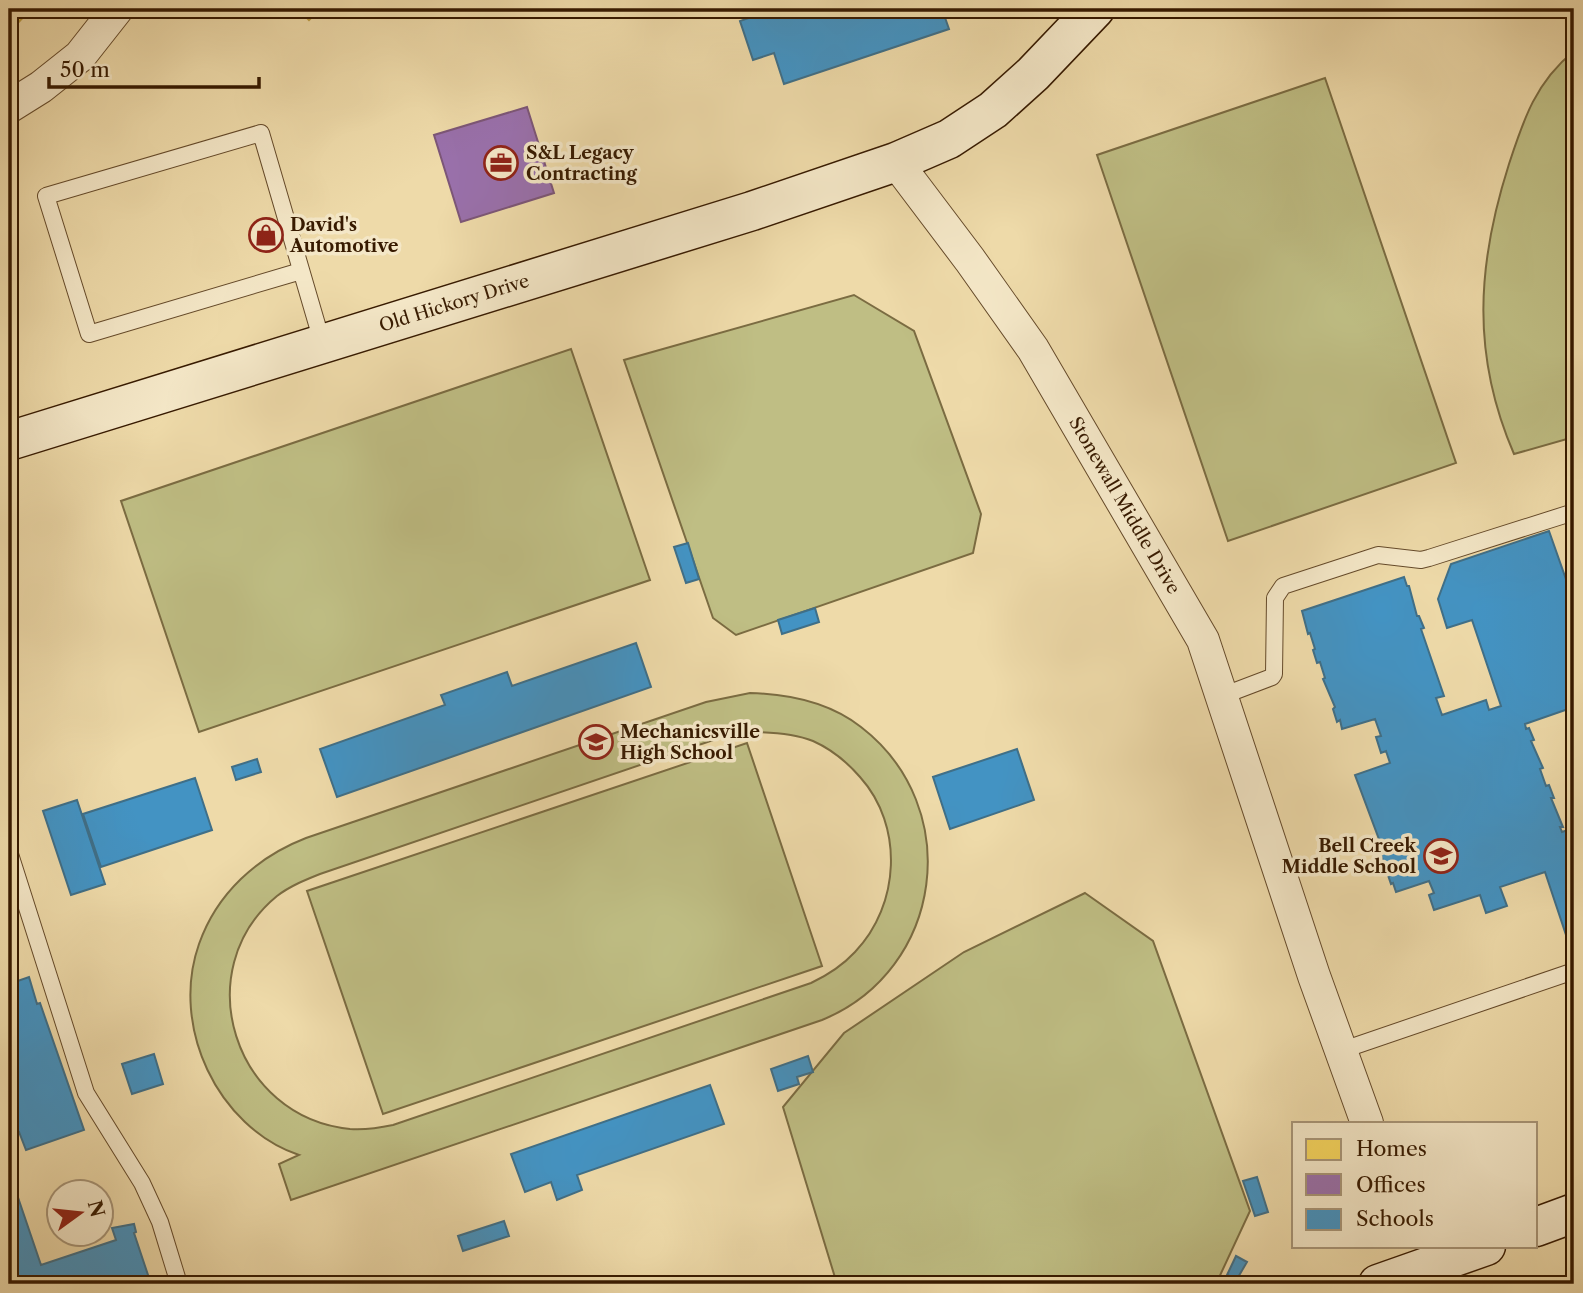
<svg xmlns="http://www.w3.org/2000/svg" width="1583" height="1293" font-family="'Libre Caslon Text',serif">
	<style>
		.green { fill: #bfbe84; stroke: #7b6c42; stroke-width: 2; fill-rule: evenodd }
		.homes { fill: #f6d55c; stroke: #bd9d40; stroke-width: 2 }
		.offices { fill: #9970ab; stroke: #7c5678; stroke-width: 2 }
		.schools { fill: #4393c3; stroke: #3f6f88; stroke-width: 2 }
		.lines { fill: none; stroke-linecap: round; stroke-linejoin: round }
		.lane-casing { stroke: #654a2a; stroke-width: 18 }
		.street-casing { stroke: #654a2a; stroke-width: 34 }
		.secondary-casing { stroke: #371a00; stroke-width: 41 }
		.lane { stroke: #f4e7c7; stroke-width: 16 }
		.street { stroke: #f4e7c7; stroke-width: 32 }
		.secondary { stroke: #f4e7c7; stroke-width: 38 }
		.labels { text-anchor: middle; stroke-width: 7; stroke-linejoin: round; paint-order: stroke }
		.poi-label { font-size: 18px; font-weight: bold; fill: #371a00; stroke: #f4e7c7; text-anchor: start }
		.street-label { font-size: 18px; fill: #371a00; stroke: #f4e7c7 }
	</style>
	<rect width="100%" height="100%" fill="#eedaa9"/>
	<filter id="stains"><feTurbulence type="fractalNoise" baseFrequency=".00286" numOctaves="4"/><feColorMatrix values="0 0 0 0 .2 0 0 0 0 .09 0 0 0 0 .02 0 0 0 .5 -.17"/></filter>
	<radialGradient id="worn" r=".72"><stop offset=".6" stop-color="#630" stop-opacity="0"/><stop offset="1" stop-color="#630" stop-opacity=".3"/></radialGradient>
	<path class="green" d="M 1574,51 L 1574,437 L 1514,454 C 1471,355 1477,264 1509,164 C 1524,118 1536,82 1574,51 Z
		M 1325,78 L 1456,463 L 1228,541 L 1097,155 Z
		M 854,295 L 914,331 L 981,514 L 973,553 L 736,635 L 713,618 L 624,360 Z
		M 571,349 L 650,580 L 199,732 L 121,501 Z
		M 750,693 C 789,694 829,702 861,727 C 965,807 944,970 822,1020 L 291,1200 L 279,1164 L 299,1155 C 217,1127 170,1026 199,944 C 217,893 257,857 306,838 L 706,702 ZM 750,732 C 771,732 793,733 813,741 C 831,749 847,762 860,777 C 904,826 900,905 855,952 C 842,966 828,975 811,983 L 393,1125 C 379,1128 365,1130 350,1129 C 234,1118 187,970 277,896 C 290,886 305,880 320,874 L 731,734 Z
		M 747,743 L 822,966 L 383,1114 L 307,891 Z
		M 1085,893 L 1153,941 L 1250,1211 L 1216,1284 L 837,1284 L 783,1107 L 844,1033 L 964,952 Z"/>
	<path class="homes" d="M 9,9 L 31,9 L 12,29 L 9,26 Z
		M 298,9 L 320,9 L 309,20 Z"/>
	<path class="offices" d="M 527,107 L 554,193 L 461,222 L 434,135 Z"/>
	<path class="schools" d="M 758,9 L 942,9 L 949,29 L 784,84 L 774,53 L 753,60 L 740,21 L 760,14 Z
		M 1549,531 L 1574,602 L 1574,707 L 1525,724 L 1526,729 L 1529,728 L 1534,740 L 1531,741 L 1543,768 L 1540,769 L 1546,786 L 1549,785 L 1554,798 L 1551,798 L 1563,827 L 1560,827 L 1562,832 L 1574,828 L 1574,942 L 1569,944 L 1545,872 L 1500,887 L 1507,906 L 1486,913 L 1480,895 L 1434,910 L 1429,895 L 1434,893 L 1429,881 L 1396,892 L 1393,883 L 1391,884 L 1377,843 L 1380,842 L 1355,775 L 1390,763 L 1386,751 L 1381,753 L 1376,737 L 1381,736 L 1375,719 L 1342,729 L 1340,720 L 1337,722 L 1333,709 L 1335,707 L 1323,679 L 1325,678 L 1320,662 L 1317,663 L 1313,650 L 1315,649 L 1310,633 L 1308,634 L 1302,611 L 1404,577 L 1407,586 L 1409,586 L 1417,616 L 1419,616 L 1424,628 L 1421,629 L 1444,696 L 1436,698 L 1442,715 L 1486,700 L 1489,710 L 1501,706 L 1472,620 L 1447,628 L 1438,599 L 1451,564 Z
		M 688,543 L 699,579 L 686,583 L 674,547 Z
		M 815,608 L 819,622 L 782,634 L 778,620 Z
		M 636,643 L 651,687 L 337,797 L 320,749 L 445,705 L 441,695 L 507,672 L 512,686 Z
		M 1017,749 L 1034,800 L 950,829 L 933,777 Z
		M 257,759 L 261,772 L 236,780 L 232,767 Z
		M 195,778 L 212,830 L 101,867 L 83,814 Z
		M 77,800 L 105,884 L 71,895 L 43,811 Z
		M 29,977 L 37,1004 L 40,1003 L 84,1130 L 26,1150 L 19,1132 L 9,1135 L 9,984 Z
		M 154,1054 L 163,1084 L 132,1094 L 122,1064 Z
		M 808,1056 L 813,1072 L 797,1077 L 799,1084 L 778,1091 L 771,1069 Z
		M 710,1085 L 724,1124 L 577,1175 L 582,1190 L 557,1200 L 551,1182 L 525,1192 L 511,1154 Z
		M 9,1171 L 41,1265 L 116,1240 L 112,1228 L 134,1224 L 136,1232 L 134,1233 L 151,1284 L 46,1284 L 45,1280 L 34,1284 L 9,1284 Z
		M 1257,1177 L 1268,1212 L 1255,1216 L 1243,1181 Z
		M 504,1221 L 509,1236 L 463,1251 L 458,1236 Z
		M 1236,1256 L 1247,1262 L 1237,1279 L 1227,1275 Z"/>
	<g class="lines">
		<g class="lane-casing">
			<path id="lane" d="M 301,271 L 89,334 L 46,196 L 261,133 L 323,345
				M 1222,696 L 1272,677 L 1274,674 L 1275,598 L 1283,586 L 1378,555 L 1421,560 L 1429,558 L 1574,512
				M 9,851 L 86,1093 L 142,1183 L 160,1222 L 179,1284
				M 1340,1051 L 1574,971"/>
		</g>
		<g class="street-casing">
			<g id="street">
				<path d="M 9,107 L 41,87 L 80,56 L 117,9"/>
				<path id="s1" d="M 896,162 L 970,260 L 1033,349 L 1203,640 L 1314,976 L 1367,1123"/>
			</g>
		</g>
		<g class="secondary-casing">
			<g id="secondary">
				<path id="s2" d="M 9,441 L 752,211 L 896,162 L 949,139 L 993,110 L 1033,74 L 1095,9"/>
				<path d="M 1536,1227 L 1574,1213"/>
				<path d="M 1378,1284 L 1486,1246"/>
			</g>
		</g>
		<use href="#lane" class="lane"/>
		<use href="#street" class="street"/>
		<use href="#secondary" class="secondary"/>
	</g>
	<defs>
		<g id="office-ring" transform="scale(1.75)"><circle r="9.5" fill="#f4e7c7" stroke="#8f2418" stroke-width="1.5"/><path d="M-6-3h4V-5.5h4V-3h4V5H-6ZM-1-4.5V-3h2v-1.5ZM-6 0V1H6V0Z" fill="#8f2418"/></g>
		<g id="shop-ring" transform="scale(1.75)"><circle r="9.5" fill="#f4e7c7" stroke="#8f2418" stroke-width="1.5"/><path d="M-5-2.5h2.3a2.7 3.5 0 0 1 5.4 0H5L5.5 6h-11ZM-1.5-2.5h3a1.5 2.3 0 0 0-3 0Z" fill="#8f2418"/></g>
		<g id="school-ring" transform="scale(1.75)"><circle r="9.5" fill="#f4e7c7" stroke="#8f2418" stroke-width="1.5"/><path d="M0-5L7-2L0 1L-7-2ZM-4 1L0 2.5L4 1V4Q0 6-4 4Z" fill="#8f2418"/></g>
	</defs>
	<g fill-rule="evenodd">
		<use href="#office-ring" x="501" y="163"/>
		<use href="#shop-ring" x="266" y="235"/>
		<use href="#school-ring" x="596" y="742"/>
		<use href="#school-ring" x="1441" y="856"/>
	</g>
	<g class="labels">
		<g class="poi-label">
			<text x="526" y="159">S&amp;L Legacy<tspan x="526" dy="21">Contracting</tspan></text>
			<text x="290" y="231">David's<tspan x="290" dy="21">Automotive</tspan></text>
			<text x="620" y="738">Mechanicsville<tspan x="620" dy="21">High School</tspan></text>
			<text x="1416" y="852" text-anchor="end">Bell Creek<tspan x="1416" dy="21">Middle School</tspan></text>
		</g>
		<g class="street-label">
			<text dy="6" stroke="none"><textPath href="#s2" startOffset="466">Old Hickory Drive</textPath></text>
			<text dy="6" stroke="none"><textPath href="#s1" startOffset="413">Stonewall Middle Drive</textPath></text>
		</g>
	</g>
	<rect width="1583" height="1293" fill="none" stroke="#eedaa9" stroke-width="35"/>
	<rect x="10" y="10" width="1562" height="1272" fill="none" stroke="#371a00" stroke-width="3.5"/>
	<rect x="18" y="18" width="1548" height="1258" fill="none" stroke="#371a00" stroke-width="2"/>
	<rect x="1292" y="1122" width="245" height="126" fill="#f4e7c7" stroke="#a89577" stroke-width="2"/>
	<rect x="1306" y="1139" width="35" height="21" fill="#f6d55c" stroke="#a89577" stroke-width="2"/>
	<text x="1356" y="1156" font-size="21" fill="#371a00">Homes</text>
	<rect x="1306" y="1174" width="35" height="21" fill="#9970ab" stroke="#a89577" stroke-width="2"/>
	<text x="1356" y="1192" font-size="21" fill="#371a00">Offices</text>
	<rect x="1306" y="1209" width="35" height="21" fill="#4393c3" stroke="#a89577" stroke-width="2"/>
	<text x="1356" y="1226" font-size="21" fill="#371a00">Schools</text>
	<g transform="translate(80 1213) rotate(75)"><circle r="33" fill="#f4e7c7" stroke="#a89577" stroke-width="2"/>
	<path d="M0-5L12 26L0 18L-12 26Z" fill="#8f2418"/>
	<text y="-10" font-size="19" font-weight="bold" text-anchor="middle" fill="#371a00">N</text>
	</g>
	<path d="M49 77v10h210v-10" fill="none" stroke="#371a00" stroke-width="3.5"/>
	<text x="60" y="77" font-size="21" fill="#371a00" stroke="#f4e7c7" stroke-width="5" paint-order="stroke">50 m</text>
	<rect width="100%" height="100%" filter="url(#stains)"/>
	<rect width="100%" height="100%" fill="url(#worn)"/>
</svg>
